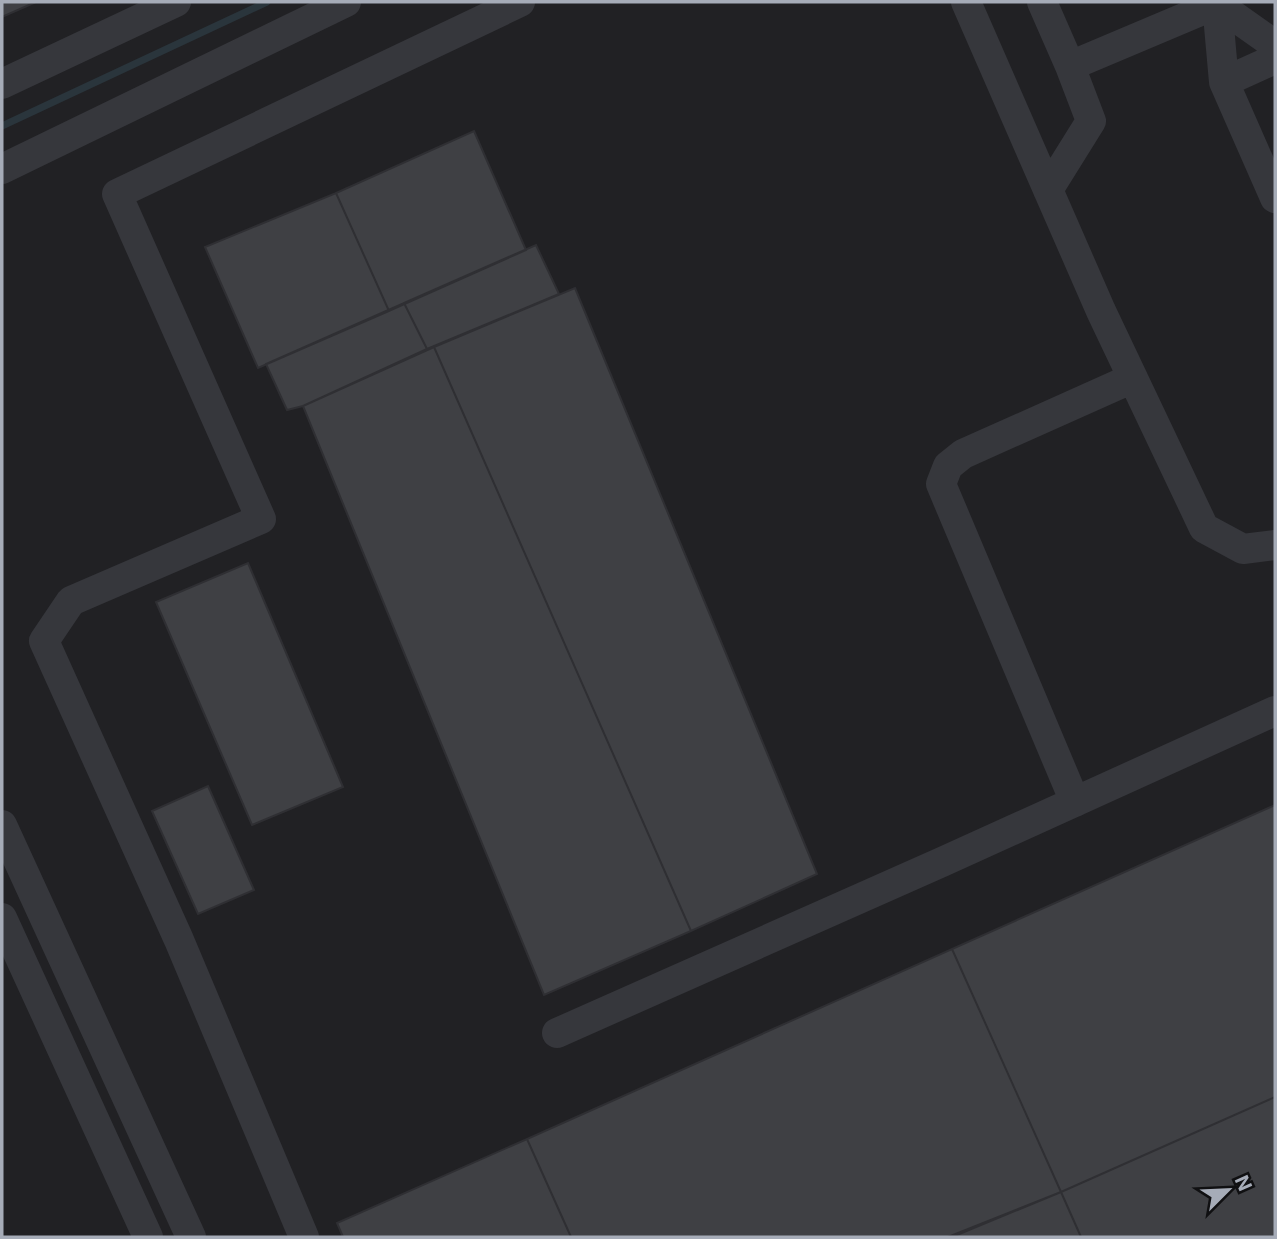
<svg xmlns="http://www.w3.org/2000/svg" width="1277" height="1239" font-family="Inter,sans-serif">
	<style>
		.built { fill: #212124 }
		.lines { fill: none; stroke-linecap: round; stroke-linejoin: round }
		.stream { stroke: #2a353c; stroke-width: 7 }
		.building { fill: #3f4044; stroke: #2f2f33; stroke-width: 2 }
		.minor { stroke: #36373c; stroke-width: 30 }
	</style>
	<rect width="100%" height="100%" fill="#151517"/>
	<path class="built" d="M 2,2 L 1275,2 L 1275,1237 L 2,1237 Z"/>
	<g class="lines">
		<path class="stream" d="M 2,126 L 267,2"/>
	</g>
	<path class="building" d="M 2,2 L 36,2 L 2,17 Z
		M 474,131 L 526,250 L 389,311 L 336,193 Z
		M 336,193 L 389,311 L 258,368 L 205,247 Z
		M 536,245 L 559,294 L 427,349 L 404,303 Z
		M 575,288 L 817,874 L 691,931 L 434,347 Z
		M 404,303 L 427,349 L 303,406 L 287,410 L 266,364 Z
		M 434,347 L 691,931 L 544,995 L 303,406 Z
		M 248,563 L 343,787 L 252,825 L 156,602 Z
		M 208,786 L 254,890 L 198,914 L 152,811 Z
		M 1275,805 L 1275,1097 L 1061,1192 L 952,949 Z
		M 952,949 L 1061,1192 L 948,1237 L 571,1237 L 527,1139 Z
		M 1275,1097 L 1275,1237 L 1081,1237 L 1061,1192 Z
		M 527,1139 L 571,1237 L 343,1237 L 337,1223 Z
		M 1061,1192 L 1081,1237 L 952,1237 Z"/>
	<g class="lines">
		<path class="minor" d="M 966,2 L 1101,311 L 1204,528 L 1243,549 L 1275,545
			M 1042,2 L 1070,66 L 1091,121 L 1048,190
			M 1217,4 L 1224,82 L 1275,198
			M 1217,4 L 1275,45
			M 1070,66 L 1217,4
			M 1224,82 L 1275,59
			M 2,84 L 176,2
			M 2,169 L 346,2
			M 1075,802 L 941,484 L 948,466 L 963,454 L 1133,378
			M 2,825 L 191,1237
			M 2,918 L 148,1237
			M 557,1033 L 942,862 L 1275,711
			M 304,1237 L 179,940 L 44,641 L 71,601 L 261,519 L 117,194 L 520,2"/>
	</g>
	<rect width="1277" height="1239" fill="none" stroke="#a6acb8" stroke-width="7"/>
	<g transform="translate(1228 1190) rotate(66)" stroke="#101012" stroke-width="5" paint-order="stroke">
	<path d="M0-5L12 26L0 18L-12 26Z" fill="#a6acb8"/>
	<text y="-10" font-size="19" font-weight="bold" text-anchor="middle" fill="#a6acb8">N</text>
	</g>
</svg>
